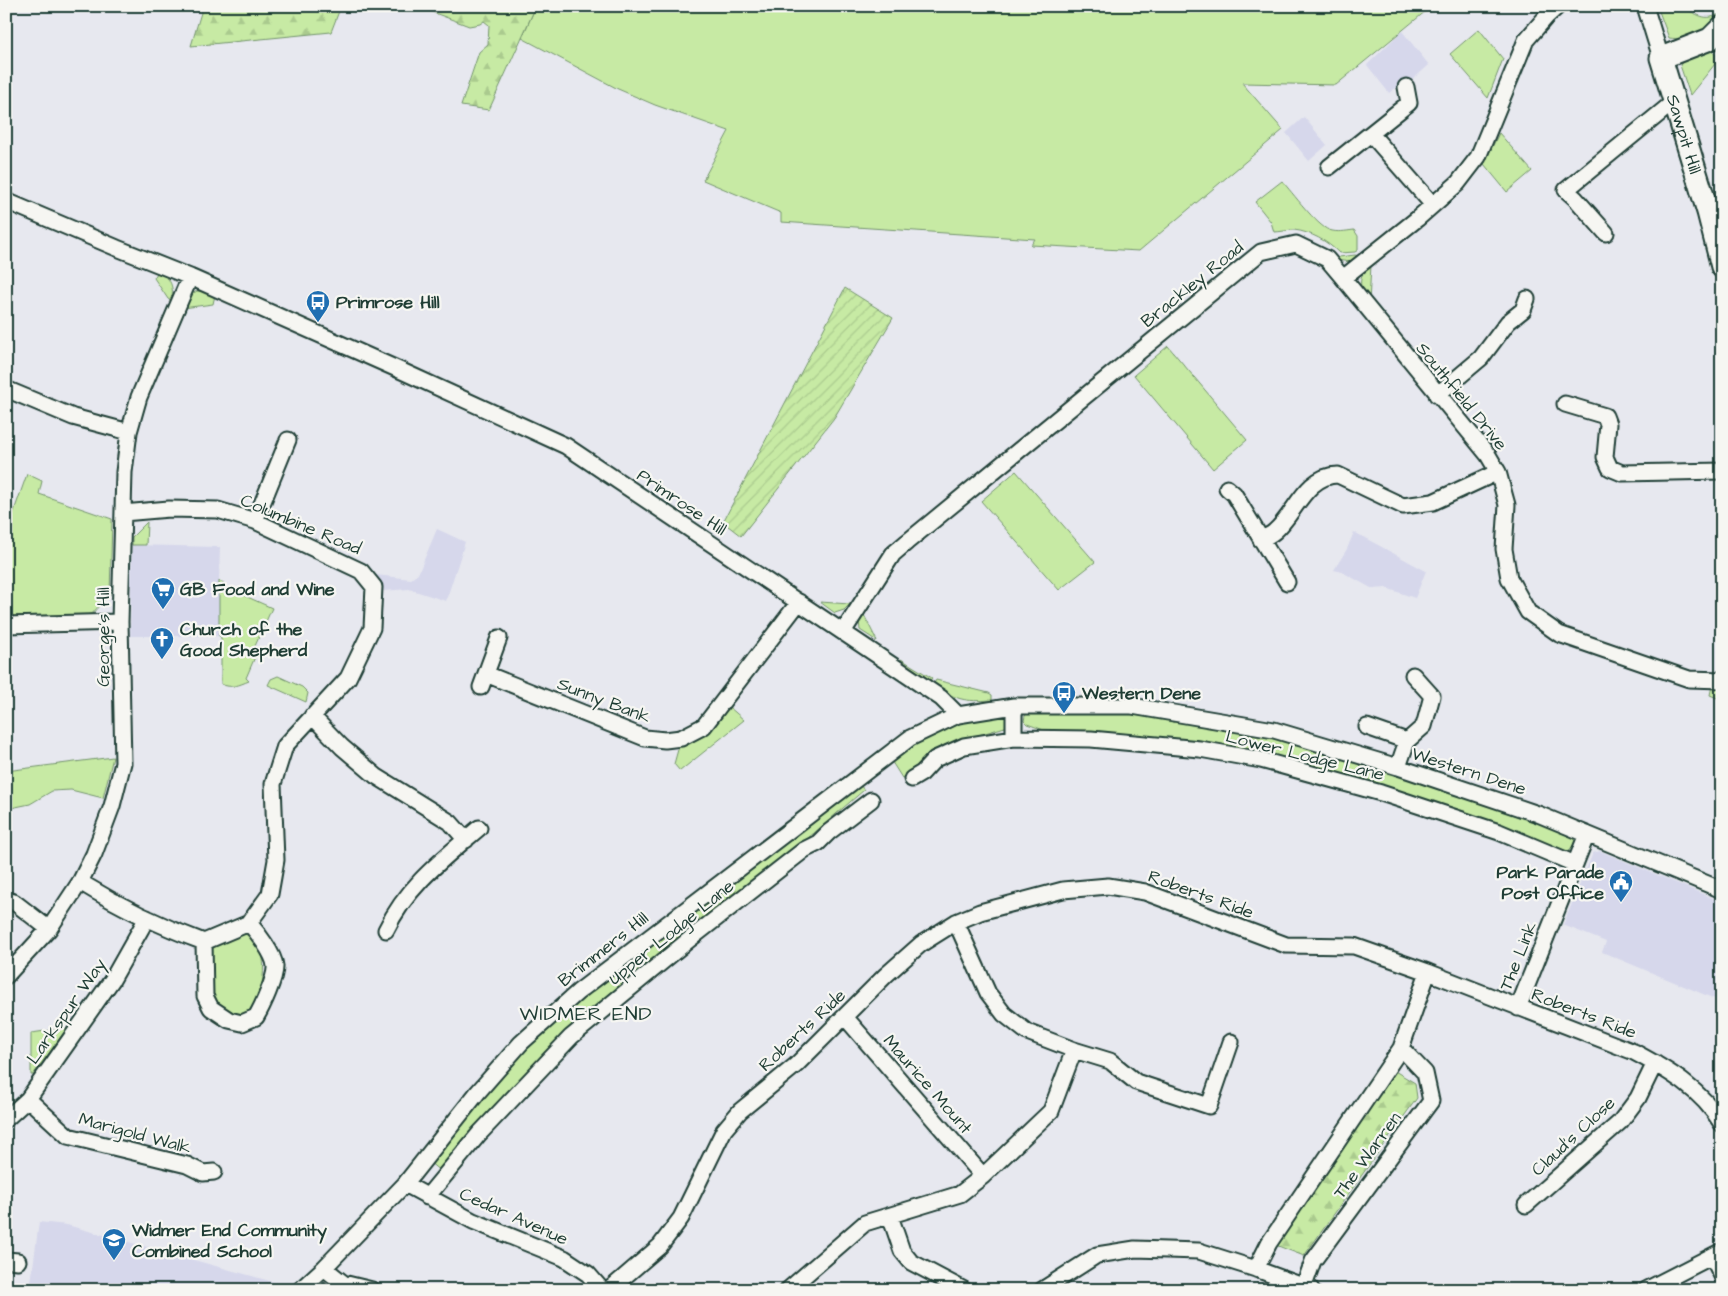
<svg xmlns="http://www.w3.org/2000/svg" width="1728" height="1296" font-family="'Architects Daughter',sans-serif">
	<style>
		.built { fill: #d6d7eb }
		.grass { fill: #c7eaa4; stroke: #73946c }
		.forest { fill: url(#forest-firs); stroke: #73946c }
		.garden { fill: url(#garden-furrows); stroke: #73946c }
		.lines { fill: none; stroke-linecap: round; stroke-linejoin: round }
		.street-casing { stroke: #1f3d34; stroke-width: 19 }
		.secondary-casing { stroke: #1f3d34; stroke-width: 25 }
		.street { stroke: #f6f6f2; stroke-width: 15 }
		.secondary { stroke: #f6f6f2; stroke-width: 21 }
		.labels { text-anchor: middle; stroke-width: 4.5; stroke-linejoin: round; paint-order: stroke }
		.street-label { font-size: 18px; fill: #1f3d34; stroke: #f6f6f2 }
		.poi-label { font-size: 18px; font-weight: bold; fill: #1f3d34; stroke: #f6f6f2; text-anchor: start }
		.quarter-label { font-size: 20px; letter-spacing: 1px; fill: #1f3d34; stroke: #f6f6f2 }
	</style>
	<defs>
		<pattern id="forest-firs" width="22" height="20" patternUnits="userSpaceOnUse" patternTransform="scale(1.25)"><rect width="22" height="20" fill="#c7eaa4"/><path d="M5 1l3.5 6h-7zM16 11l3.5 6h-7z" fill="#aaca8e"/></pattern>
		<pattern id="garden-furrows" width="10" height="10" patternUnits="userSpaceOnUse" patternTransform="scale(1.25)"><rect width="10" height="10" fill="#c7eaa4"/><path d="M-1 1l2-2M0 10L10 0M9 11l2-2" fill="none" stroke="#aaca8e"/></pattern>
	</defs>
	<rect width="100%" height="100%" fill="#e7e8ef"/>
	<filter id="ink" filterUnits="userSpaceOnUse"><feTurbulence type="fractalNoise" baseFrequency=".02" numOctaves="2"/><feDisplacementMap in="SourceGraphic" scale="10" xChannelSelector="R" yChannelSelector="G"/><feConvolveMatrix kernelMatrix="1 2 1 2 8 2 1 2 1" color-interpolation-filters="sRGB"/></filter>
	<g filter="url(#ink)">
		<path class="built" d="M 1402,31 L 1429,65 L 1411,81 L 1408,78 L 1389,93 L 1367,65 Z
			M 1304,117 L 1327,145 L 1309,161 L 1286,133 Z
			M 437,529 L 465,542 L 446,601 L 409,589 L 382,591 L 376,575 L 411,579 L 418,574 Z
			M 1354,532 L 1426,571 L 1415,598 L 1386,588 L 1373,589 L 1342,572 L 1334,570 L 1347,549 Z
			M 132,545 L 220,547 L 219,581 L 219,636 L 130,636 Z
			M 1600,851 L 1722,902 L 1722,1006 L 1715,999 L 1602,952 L 1606,942 L 1563,925 L 1593,853 Z
			M 39,1222 L 67,1225 L 288,1286 L 285,1290 L 30,1290 Z"/>
		<path class="grass" d="M 536,6 L 1432,6 L 1336,85 L 1242,83 L 1283,130 L 1139,251 L 1031,245 L 1035,239 L 781,222 L 781,213 L 703,180 L 729,131 L 655,105 L 618,89 L 522,38 Z
			M 1657,6 C 1665,6 1674,5 1681,7 C 1697,13 1705,24 1722,12 L 1722,17 C 1708,30 1688,41 1669,38 Z
			M 1479,29 L 1503,59 L 1488,98 L 1450,54 Z
			M 1706,47 L 1715,54 L 1715,64 L 1690,95 L 1680,65 L 1687,57 Z
			M 1499,133 L 1532,171 L 1507,192 L 1484,164 Z
			M 1282,181 C 1292,192 1317,226 1329,230 C 1337,233 1346,231 1354,230 L 1358,236 L 1358,250 L 1355,252 L 1339,253 C 1327,241 1311,232 1294,230 C 1288,230 1280,232 1274,232 L 1271,222 L 1255,202 Z
			M 1355,255 L 1359,256 L 1351,262 L 1336,260 L 1339,257 Z
			M 1371,264 L 1369,304 C 1359,288 1356,278 1371,264 Z
			M 159,270 C 170,278 175,287 171,301 L 168,299 L 154,278 Z
			M 197,291 L 205,291 L 215,295 L 213,304 L 183,308 L 188,296 Z
			M 1168,346 L 1247,440 L 1213,469 L 1134,375 Z
			M 1016,471 L 1095,562 L 1059,590 L 981,501 Z
			M 27,474 L 42,481 L 39,494 L 112,519 L 110,594 L 90,616 L 6,616 L 6,534 Z
			M 147,522 L 146,545 L 132,545 L 132,537 Z
			M 219,581 L 224,583 L 223,586 L 272,608 L 251,655 L 255,657 L 246,678 L 249,681 C 239,685 231,689 221,684 L 221,636 L 219,636 Z
			M 820,602 L 850,604 L 844,610 L 835,613 Z
			M 862,611 L 877,641 L 860,630 L 859,621 Z
			M 901,659 L 932,678 L 929,682 L 899,663 Z
			M 278,676 L 302,687 L 308,693 L 306,702 L 268,685 L 271,679 Z
			M 936,680 L 989,693 L 992,695 L 992,700 C 964,702 957,700 933,685 Z
			M 1712,686 L 1722,687 L 1722,700 L 1710,695 Z
			M 728,706 L 744,720 L 680,771 L 674,764 L 679,746 L 697,737 Z
			M 1029,711 L 1088,711 L 1159,717 L 1265,733 L 1488,804 L 1561,830 L 1572,836 L 1576,841 L 1569,851 L 1562,853 L 1185,741 L 1130,735 L 1044,730 L 1027,724 L 1024,721 L 1025,716 Z
			M 1004,714 C 1008,718 1007,722 1005,727 L 949,744 L 902,778 L 890,759 L 920,740 L 960,722 Z
			M 113,757 L 103,798 L 71,790 L 52,791 L 30,804 L 6,809 L 6,771 Z
			M 860,785 L 864,790 C 831,818 799,847 765,873 C 704,920 638,967 581,1019 C 530,1065 484,1118 440,1171 L 429,1162 L 491,1082 L 552,1019 Z
			M 237,933 C 242,934 247,934 252,937 C 269,948 264,985 257,1000 C 254,1005 251,1009 248,1014 C 235,1017 216,1012 212,998 C 208,983 210,958 214,943 Z
			M 67,1028 L 33,1075 L 31,1075 L 31,1033 Z"/>
		<path class="forest" d="M 203,6 L 341,6 L 331,32 L 191,46 Z
			M 416,6 L 536,6 L 489,110 L 461,106 L 479,52 L 488,44 L 489,25 L 484,21 L 480,24 L 469,26 Z
			M 1393,1070 L 1415,1083 L 1417,1098 L 1304,1256 L 1273,1244 Z"/>
		<path class="garden" d="M 845,288 L 893,318 L 834,418 L 741,536 L 723,522 Z"/>
		<g class="lines">
			<g class="street-casing">
				<path id="street" d="M 1645,6 L 1661,58
					M 1371,134 L 1433,205
					M 1329,167 L 1409,103 L 1406,87
					M 6,201 L 117,248 L 190,277 L 404,372 L 566,446 L 941,698 L 958,715
					M 1606,233 L 1575,198 L 1566,190 L 1676,100
					M 1343,278 L 1488,455 L 1498,472 L 1507,505 L 1504,549 L 1509,578 L 1528,612 L 1559,634 L 1689,679 L 1722,680
					M 6,389 L 73,417 L 129,432
					M 1437,395 L 1481,358 L 1508,322 L 1523,310 L 1527,299
					M 1565,404 L 1605,416 L 1608,424 L 1605,457 L 1610,468 L 1622,473 L 1722,471
					M 1227,488 L 1234,494 L 1287,582
					M 255,521 L 288,440
					M 1261,540 C 1265,537 1271,535 1275,531 C 1295,514 1306,475 1338,475 L 1403,506 L 1433,502 L 1498,472
					M 6,625 L 120,622
					M 843,632 L 893,554 L 907,542 L 1261,252 L 1296,244 L 1327,259 L 1343,278 L 1417,219 L 1458,183 L 1478,157 L 1526,40 L 1546,17 L 1558,6
					M 486,674 L 645,738 L 665,740 L 681,738 L 704,726 L 799,602
					M 481,687 L 499,638
					M 312,716 L 342,747 L 376,776 L 450,822 L 466,840
					M 1367,727 L 1407,741
					M 1014,738 L 1014,706
					M 1398,767 L 1407,741 L 1424,726 L 1432,696 L 1413,675
					M 912,779 L 922,773 L 935,759 L 964,746 L 1014,738 L 1091,739 L 1200,749 L 1261,760 L 1381,793 L 1499,832 L 1575,864
					M 80,882 C 119,906 160,926 204,942 L 249,923 L 270,894 L 276,860 L 273,784 L 285,746 L 348,678 L 372,628 L 374,587 L 361,571 L 255,521 L 218,510 L 169,509 L 123,513
					M 6,900 L 14,902 L 49,929
					M 956,922 L 988,993 L 1004,1014 L 1027,1032 L 1074,1050 L 1110,1061 L 1136,1082 L 1209,1106 L 1231,1042
					M 386,930 C 407,886 443,859 479,828
					M 204,942 L 205,996 L 211,1008 L 229,1020 L 242,1023 L 256,1017 C 262,1007 276,977 275,966 C 274,954 257,932 249,923
					M 6,976 L 49,929 L 80,882 L 94,854 L 112,806 L 123,763 L 120,622 L 124,472 L 129,432 L 139,397 L 190,277
					M 1518,1008 L 1587,834
					M 845,1017 L 983,1176
					M 28,1099 L 68,1136 L 187,1165 L 203,1173 L 214,1172
					M 6,1119 L 28,1099 L 112,980 L 147,918
					M 405,1184 L 473,1221 L 564,1258 L 588,1274 L 602,1290
					M 427,1197 L 479,1134 L 571,1037 L 690,939 L 804,850 L 818,843 L 829,832 L 871,800
					M 1526,1205 L 1620,1122 L 1638,1098 L 1655,1063
					M 890,1216 L 902,1251 L 911,1262 L 964,1290
					M 1712,1256 L 1722,1276
					M 6,1260 L 18,1261
					M 324,1268 L 343,1283 L 372,1290
					M 1256,1269 L 1269,1243 L 1401,1048 L 1428,972
					M 1304,1286 L 1313,1261 L 1431,1101 L 1425,1073 L 1401,1048
					M 300,1290 L 324,1268 L 405,1184 L 478,1092 L 521,1043 L 578,992 L 910,738 L 958,715 L 1014,706 L 1132,706 L 1274,730 L 1398,767 L 1538,814 L 1722,890
					M 609,1290 L 660,1246 L 681,1218 L 724,1130 L 740,1111 L 796,1065 L 886,975 L 921,944 L 956,922 L 980,912 L 1063,890 L 1108,886 L 1145,892 L 1286,945 L 1354,946 L 1428,972 L 1634,1052 C 1668,1070 1702,1090 1722,1124
					M 788,1290 L 865,1223 L 960,1194 L 983,1176 L 1051,1111 L 1074,1050
					M 1042,1290 L 1097,1255 L 1135,1249 L 1199,1251 L 1256,1269 L 1311,1289
					M 1646,1290 L 1722,1251"/>
			</g>
			<g class="secondary-casing">
				<g id="secondary">
					<path id="s1" d="M 1722,27 L 1710,39 L 1661,58 L 1708,212 L 1722,267"/>
				</g>
			</g>
			<use href="#street" class="street"/>
			<use href="#secondary" class="secondary"/>
		</g>
	</g>
	<defs>
		<g id="bus-pin" transform="scale(1.25)"><path d="M0 17L-7.5 6A9.5 9.5 0 1 1 7.5 6Z" fill="#1f6fb2" stroke="#f6f6f2"/><path d="M-5-6H5V4H4V6H2V4H-2V6H-4V4H-5ZM-3.5-4V0h7V-4ZM-3.5 1.2v1.5H-2V1.2ZM2 1.2v1.5H3.5V1.2Z" fill="#fff"/></g>
		<g id="supermarket-pin" transform="scale(1.25)"><path d="M0 17L-7.5 6A9.5 9.5 0 1 1 7.5 6Z" fill="#1f6fb2" stroke="#f6f6f2"/><path d="M-6-5.5h2.5l.6 2H6L4.5 2H-2.5L-4.4-4H-6ZM-1.5 3.2a1.3 1.3 0 1 0 .1 0ZM3 3.2a1.3 1.3 0 1 0 .1 0Z" fill="#fff"/></g>
		<g id="church-pin" transform="scale(1.25)"><path d="M0 17L-7.5 6A9.5 9.5 0 1 1 7.5 6Z" fill="#1f6fb2" stroke="#f6f6f2"/><path d="M-1.2-6h2.4v3.5h3.3v2.4h-3.3V6h-2.4V-.1h-3.3v-2.4h3.3Z" fill="#fff"/></g>
		<g id="civic-pin" transform="scale(1.25)"><path d="M0 17L-7.5 6A9.5 9.5 0 1 1 7.5 6Z" fill="#1f6fb2" stroke="#f6f6f2"/><path d="M-.6-6.5H3V-4.5H.6V-3L4-1V1h2V6H-6V1h2V-1L-.6-3ZM-1.2 2.5V6h2.4V2.5Z" fill="#fff"/></g>
		<g id="school-pin" transform="scale(1.25)"><path d="M0 17L-7.5 6A9.5 9.5 0 1 1 7.5 6Z" fill="#1f6fb2" stroke="#f6f6f2"/><path d="M0-5L7-2L0 1L-7-2ZM-4 1L0 2.5L4 1V4Q0 6-4 4Z" fill="#fff"/></g>
	</defs>
	<g fill-rule="evenodd">
		<use href="#bus-pin" x="318" y="302"/>
		<use href="#supermarket-pin" x="163" y="589"/>
		<use href="#church-pin" x="162" y="639"/>
		<use href="#bus-pin" x="1064" y="693"/>
		<use href="#civic-pin" x="1621" y="882"/>
		<use href="#school-pin" x="114" y="1240"/>
	</g>
	<g class="labels">
		<g class="street-label">
			<text dy="6" stroke="none"><textPath href="#s1" startOffset="149">Sawpit Hill</textPath></text>
			<text transform="translate(1192 284) rotate(-39)" y="6">Brackley Road</text>
			<text transform="translate(1462 396) rotate(51)" y="6">Southfield Drive</text>
			<text transform="translate(682 502) rotate(34)" y="6">Primrose Hill</text>
			<text transform="translate(301 524) rotate(23)" y="6">Columbine Road</text>
			<text transform="translate(103 637) rotate(-90)" y="6">George's Hill</text>
			<text transform="translate(604 700) rotate(21)" y="6">Sunny Bank</text>
			<text transform="translate(1305 755) rotate(14)" y="6">Lower Lodge Lane</text>
			<text transform="translate(1469 771) rotate(18)" y="6">Western Dene</text>
			<text transform="translate(1201 894) rotate(20)" y="6">Roberts Ride</text>
			<text transform="translate(671 932) rotate(-39)" y="6">Upper Lodge Lane</text>
			<text transform="translate(603 949) rotate(-38)" y="6">Brimmers Hill</text>
			<text transform="translate(1518 956) rotate(-68)" y="6">The Link</text>
			<text transform="translate(66 1011) rotate(-55)" y="6">Larkspur Way</text>
			<text transform="translate(1584 1013) rotate(21)" y="6">Roberts Ride</text>
			<text transform="translate(802 1030) rotate(-43)" y="6">Roberts Ride</text>
			<text transform="translate(928 1084) rotate(49)" y="6">Maurice Mount</text>
			<text transform="translate(135 1133) rotate(15)" y="6">Marigold Walk</text>
			<text transform="translate(1573 1136) rotate(-43)" y="6">Claud's Close</text>
			<text transform="translate(1367 1155) rotate(-54)" y="6">The Warren</text>
			<text transform="translate(514 1216) rotate(24)" y="6">Cedar Avenue</text>
		</g>
		<g class="poi-label">
			<text x="336" y="308">Primrose Hill</text>
			<text x="180" y="595">GB Food and Wine</text>
			<text x="180" y="635">Church of the<tspan x="180" dy="21">Good Shepherd</tspan></text>
			<text x="1082" y="699">Western Dene</text>
			<text x="1604" y="878" text-anchor="end">Park Parade<tspan x="1604" dy="21">Post Office</tspan></text>
			<text x="132" y="1236">Widmer End Community<tspan x="132" dy="21">Combined School</tspan></text>
		</g>
		<g class="quarter-label">
			<text x="586" y="1020">WIDMER END</text>
		</g>
	</g>
	<rect width="1728" height="1296" fill="none" stroke="#f6f6f2" stroke-width="25"/>
	<rect x="12" y="12" width="1703" height="1271" fill="none" stroke="#1f3d34" stroke-width="2" filter="url(#ink)"/>
</svg>
